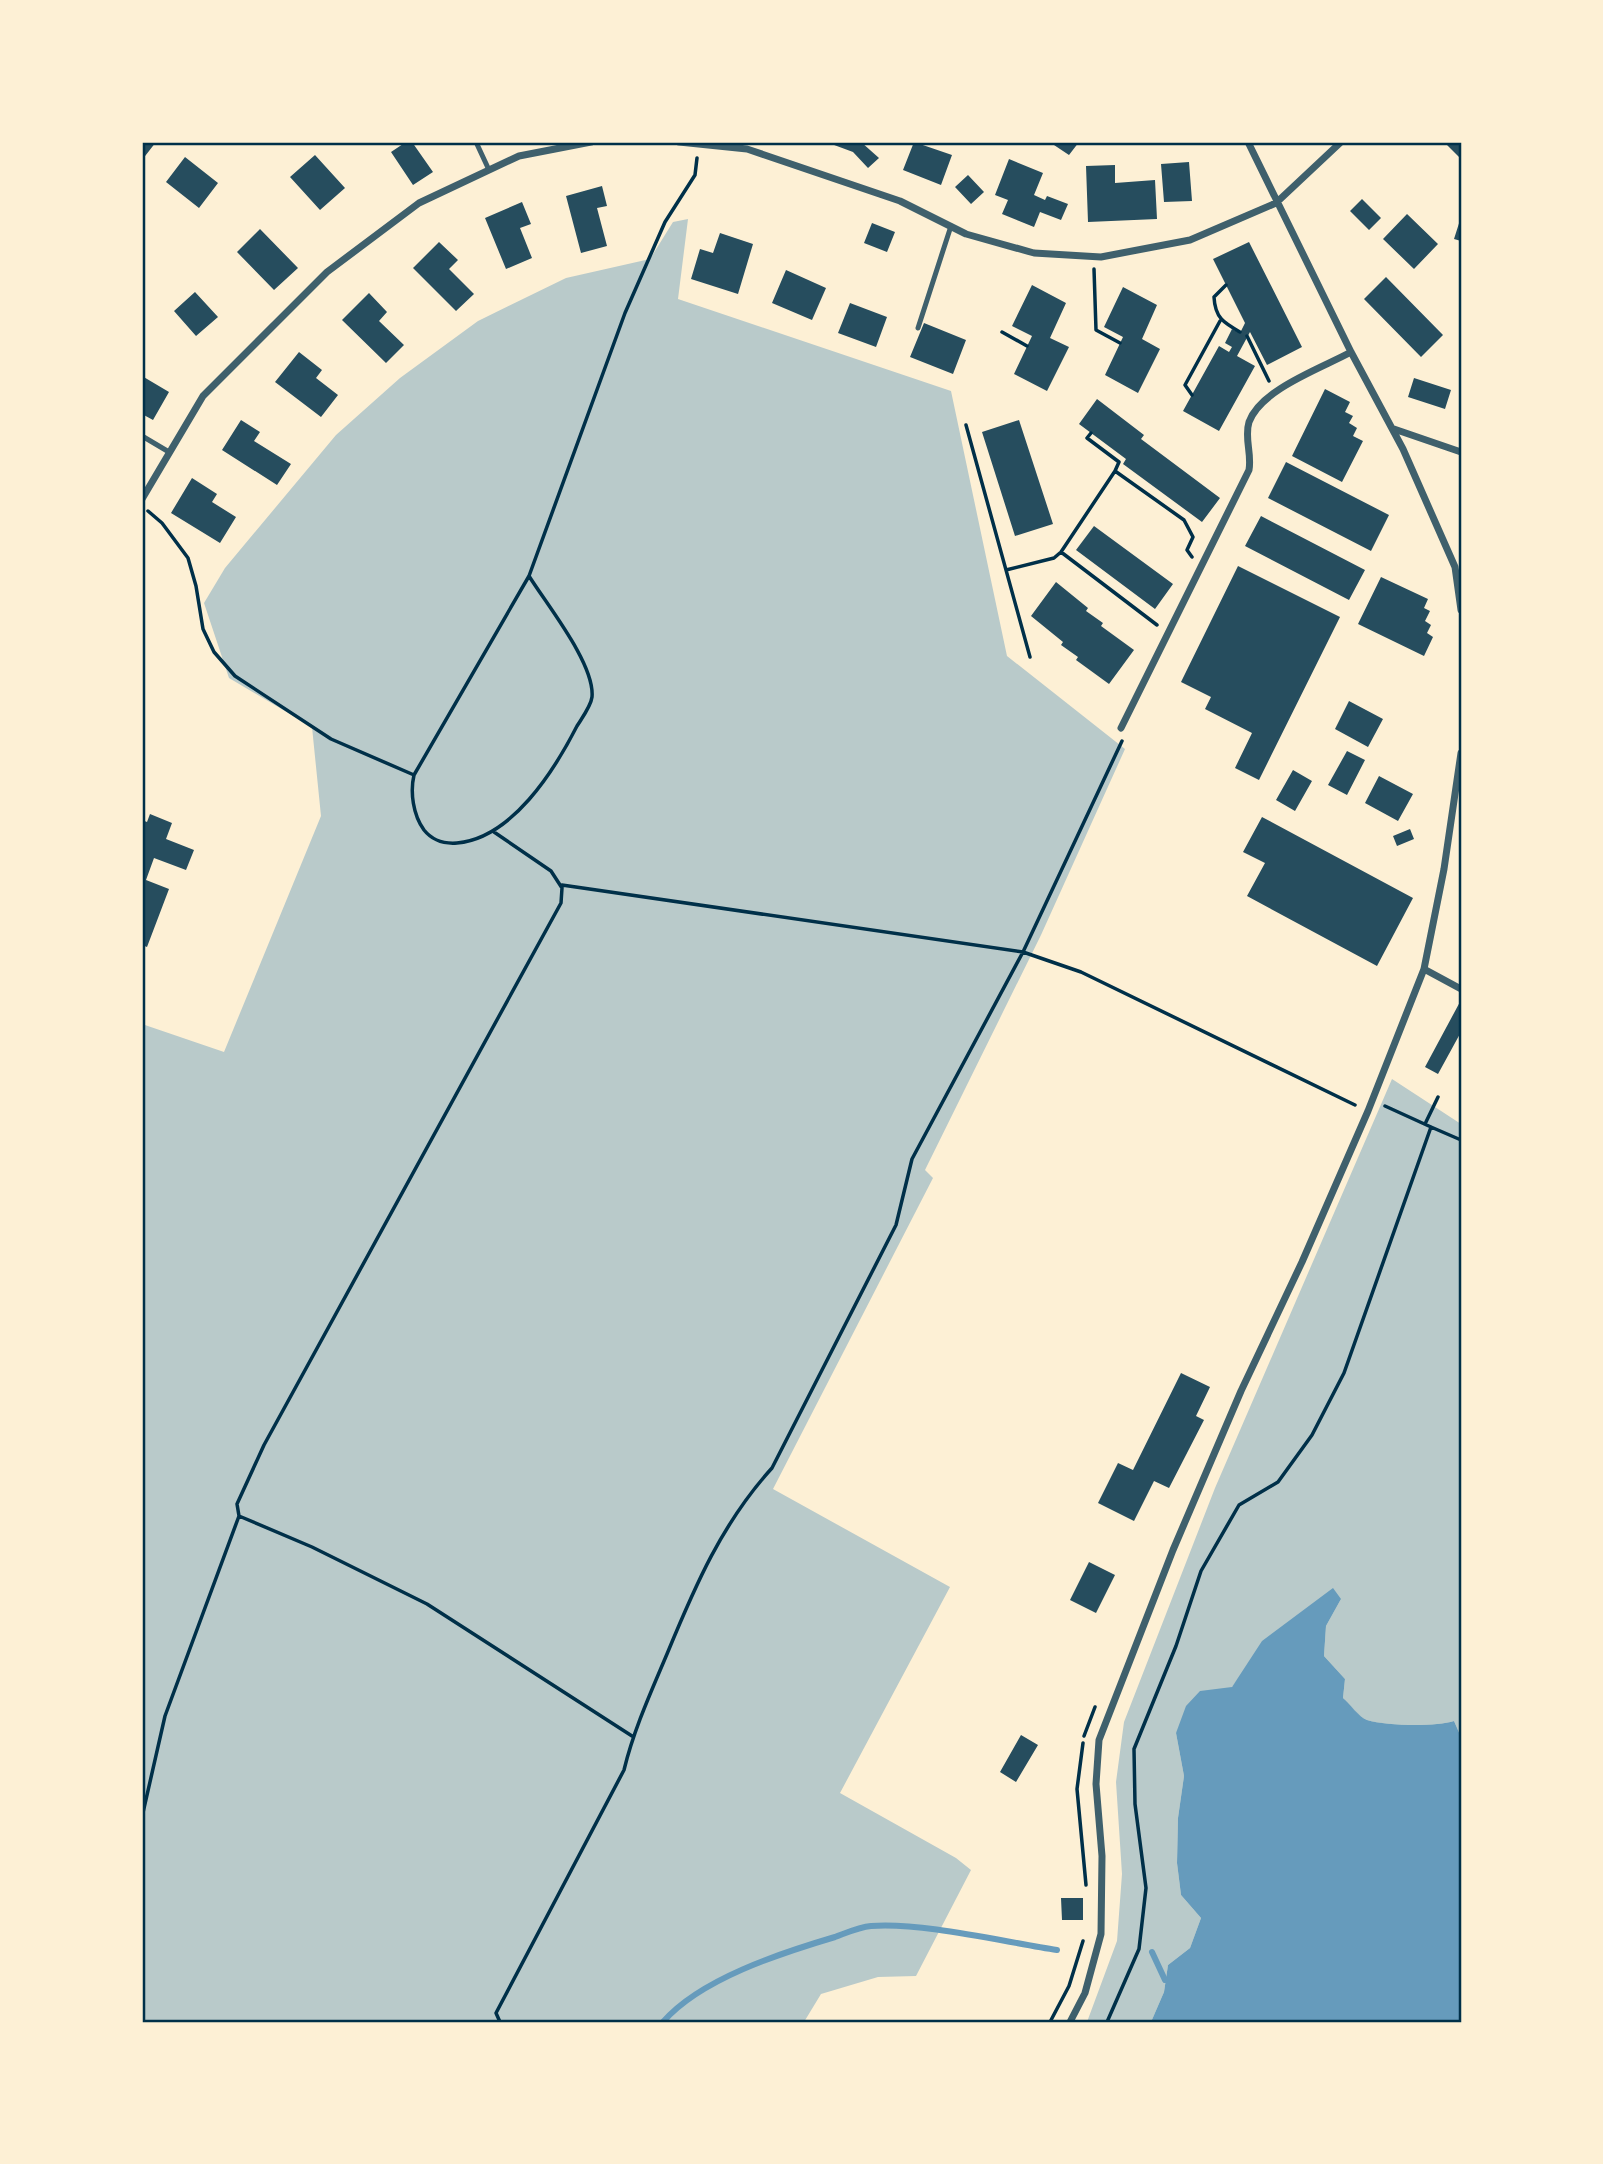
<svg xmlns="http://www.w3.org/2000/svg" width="1603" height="2164" font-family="'Roboto Condensed',sans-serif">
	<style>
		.green { fill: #b9caca }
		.water { fill: #669bbc }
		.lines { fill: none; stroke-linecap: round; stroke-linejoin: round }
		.stream { stroke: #669bbc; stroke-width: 6 }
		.building { fill: #264d5e }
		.path { stroke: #003049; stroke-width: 3.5 }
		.service { stroke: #3f606c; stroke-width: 5 }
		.minor { stroke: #3f606c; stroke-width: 7 }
		.neatline { fill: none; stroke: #003049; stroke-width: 2.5 }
	</style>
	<rect width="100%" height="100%" fill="#fdf0d5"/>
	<path class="green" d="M 688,219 L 678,299 L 951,391 L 1007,656 L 1125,749 L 1041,935 L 925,1170 L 933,1178 L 773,1489 L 950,1587 L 840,1793 L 956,1858 L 971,1870 L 916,1976 L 878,1977 L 821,1994 L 804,2022 L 142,2022 L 142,1024 L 224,1052 L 321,816 L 312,727 L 229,678 L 204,603 L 225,568 L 336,435 L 400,378 L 478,321 L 566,278 L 650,259 L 673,222 Z
		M 1392,1079 L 1461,1124 L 1461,1737 L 1454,1721 C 1435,1727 1386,1726 1367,1720 C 1359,1717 1349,1704 1343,1698 L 1345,1679 L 1324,1656 L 1326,1626 L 1341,1599 L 1242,1674 L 1232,1687 L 1176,1733 L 1184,1776 L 1178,1818 L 1177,1863 L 1181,1895 L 1201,1918 L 1190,1948 L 1168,1965 L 1164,1992 L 1151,2022 L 1087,2022 L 1117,1941 L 1122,1874 L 1116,1782 L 1124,1722 L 1215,1488 Z"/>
	<path class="water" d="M 1333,1588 L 1341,1599 L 1326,1626 L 1324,1656 L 1345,1679 L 1343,1698 C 1350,1704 1359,1717 1367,1720 C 1387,1726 1435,1727 1454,1721 L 1461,1737 L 1461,2022 L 1151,2022 L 1164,1992 L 1168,1965 L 1190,1948 L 1201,1918 L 1181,1895 L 1177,1863 L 1178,1818 L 1184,1776 L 1176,1733 L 1186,1706 L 1200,1691 L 1232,1687 L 1262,1641 Z"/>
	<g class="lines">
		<path class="stream" d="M 1152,1952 L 1165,1980
			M 663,2022 C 700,1979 781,1953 835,1937 C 846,1933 859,1927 871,1926 C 922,1922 1004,1942 1057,1950"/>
	</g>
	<path class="building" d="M 142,142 L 156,142 L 142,160 Z
		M 406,142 L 412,142 L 433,172 L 413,185 L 391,152 Z
		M 826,142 L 861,142 L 879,158 L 868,168 L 853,152 Z
		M 914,142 L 952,155 L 941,185 L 903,170 Z
		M 1057,142 L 1068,143 L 1079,142 L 1069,155 L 1054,145 Z
		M 1444,142 L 1461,142 L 1461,159 Z
		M 315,155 L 345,188 L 320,210 L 290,177 Z
		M 185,157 L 218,183 L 199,208 L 166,182 Z
		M 1009,159 L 1043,173 L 1034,195 L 1045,200 L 1047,196 L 1068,204 L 1061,220 L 1040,212 L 1034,227 L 1002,214 L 1008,200 L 995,195 Z
		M 1189,162 L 1192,201 L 1164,202 L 1161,164 Z
		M 1115,165 L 1115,183 L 1155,180 L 1157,219 L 1088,222 L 1086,166 Z
		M 968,175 L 984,192 L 971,204 L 955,187 Z
		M 602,186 L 607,206 L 597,208 L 607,246 L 581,253 L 566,196 Z
		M 1362,199 L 1381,218 L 1369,230 L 1350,211 Z
		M 522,202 L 531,224 L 520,228 L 532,258 L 506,269 L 485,218 Z
		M 1407,214 L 1438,244 L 1414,269 L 1383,239 Z
		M 1461,217 L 1461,241 L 1454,239 Z
		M 872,223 L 895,232 L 887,252 L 864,243 Z
		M 260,229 L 298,268 L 274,290 L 237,252 Z
		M 720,233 L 753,244 L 738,294 L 691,279 L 700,249 L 713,253 Z
		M 439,242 L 458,260 L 449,269 L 474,294 L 456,311 L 413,268 Z
		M 1249,242 L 1302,347 L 1267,365 L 1250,332 L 1237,356 L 1255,366 L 1219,431 L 1183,411 L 1219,346 L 1229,352 L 1232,347 L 1225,343 L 1232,329 L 1240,333 L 1245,323 L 1213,259 Z
		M 786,270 L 826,288 L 812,320 L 772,303 Z
		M 1386,277 L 1443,335 L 1421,357 L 1364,299 Z
		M 1032,285 L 1066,303 L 1050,338 L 1069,347 L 1047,391 L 1014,374 L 1032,336 L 1012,326 Z
		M 1123,287 L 1157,305 L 1142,339 L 1160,349 L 1138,393 L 1105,375 L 1123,337 L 1104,327 Z
		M 195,292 L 218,317 L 196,336 L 174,311 Z
		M 369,293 L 387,312 L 379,321 L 404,345 L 386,363 L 342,320 Z
		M 850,303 L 887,317 L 876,347 L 838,333 Z
		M 924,323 L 966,340 L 953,374 L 910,357 Z
		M 299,352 L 322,370 L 316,378 L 338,395 L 321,417 L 275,382 Z
		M 142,376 L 169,392 L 153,420 L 142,414 Z
		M 1414,378 L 1451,390 L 1445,409 L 1408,397 Z
		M 1325,389 L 1350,402 L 1345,412 L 1353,416 L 1349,423 L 1357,428 L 1353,436 L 1363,441 L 1342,482 L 1292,456 Z
		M 1097,399 L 1144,435 L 1141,439 L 1220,498 L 1202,522 L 1123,464 L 1126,459 L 1079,424 Z
		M 241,420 L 260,432 L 254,441 L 291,464 L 277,485 L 222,450 Z
		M 1019,420 L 1053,524 L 1015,536 L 982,432 Z
		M 1286,462 L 1389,515 L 1371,551 L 1268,498 Z
		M 192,478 L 217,494 L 212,502 L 236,517 L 220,543 L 171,513 Z
		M 1261,516 L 1365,570 L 1349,600 L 1245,546 Z
		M 1094,526 L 1173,584 L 1155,609 L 1076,550 Z
		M 1238,566 L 1340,617 L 1259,780 L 1235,768 L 1252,733 L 1205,709 L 1211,697 L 1181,682 Z
		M 1381,577 L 1428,599 L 1424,608 L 1430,611 L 1425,621 L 1431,625 L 1427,633 L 1433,637 L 1424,656 L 1358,624 Z
		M 1056,582 L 1088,608 L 1086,611 L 1103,623 L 1101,626 L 1134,650 L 1109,684 L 1076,660 L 1078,657 L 1061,645 L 1063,642 L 1031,616 Z
		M 1349,701 L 1383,719 L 1368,747 L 1335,729 Z
		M 1347,751 L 1365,760 L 1347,795 L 1328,785 Z
		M 1293,770 L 1312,781 L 1295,811 L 1276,800 Z
		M 1379,776 L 1413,794 L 1398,821 L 1365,803 Z
		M 150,814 L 172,823 L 166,839 L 194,850 L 186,870 L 154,858 L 146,880 L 169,889 L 147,947 L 142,945 L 142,820 L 147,822 Z
		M 1262,817 L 1413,898 L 1377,966 L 1247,896 L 1265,863 L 1243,852 Z
		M 1410,829 L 1414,839 L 1397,846 L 1393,836 Z
		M 1461,1000 L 1461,1032 L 1438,1074 L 1425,1067 Z
		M 1181,1373 L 1210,1387 L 1196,1416 L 1204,1420 L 1169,1488 L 1154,1481 L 1134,1521 L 1098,1503 L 1118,1463 L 1133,1470 Z
		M 1089,1562 L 1115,1575 L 1096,1613 L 1070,1600 Z
		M 1021,1735 L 1038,1745 L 1016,1782 L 1000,1772 Z
		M 1061,1898 L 1083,1898 L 1083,1920 L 1062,1920 Z"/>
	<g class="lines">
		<path class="path" d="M 1094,269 L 1096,330 L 1120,343
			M 1226,285 L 1214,297 C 1215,318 1224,323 1240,332
			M 1002,332 L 1027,346
			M 1247,336 L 1269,381
			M 1192,395 L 1185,385 L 1220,321
			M 966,425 L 1030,657
			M 1115,471 L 1184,520 L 1193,537 L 1187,550 L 1192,557
			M 148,511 L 162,523 L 188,558 L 196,586 L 203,629 L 214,652 L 235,676 L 331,739 L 414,775
			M 1061,552 L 1157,625
			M 1006,570 L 1054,558 L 1061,552 L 1115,471 L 1119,462 L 1087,438 L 1091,433
			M 529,576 C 547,605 595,664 592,697 C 591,706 582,718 577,726 C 554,771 512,838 457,843 C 444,844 432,840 424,830 C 413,815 410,792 414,775 L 529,576 L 625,313 L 665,222 L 695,175 L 697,158
			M 562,885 L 1023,952 L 1081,972 L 1355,1105
			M 1385,1106 L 1431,1127
			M 1425,1124 L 1438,1097
			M 239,1516 L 312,1547 L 427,1604 L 632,1736
			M 1084,1736 L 1095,1707
			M 1083,1743 L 1077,1789 L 1086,1885
			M 142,1817 L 165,1716 L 239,1516 L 237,1504 L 264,1445 L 561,903 L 562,888 L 551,871 L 494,832
			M 500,2022 L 496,2013 L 624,1770 C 634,1729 651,1692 667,1654 C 695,1586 722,1523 772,1468 L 896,1225 L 912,1159 L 1023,952 L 1122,741
			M 1050,2022 L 1069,1986 L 1083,1941
			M 1107,2022 L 1139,1949 L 1146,1888 L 1135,1804 L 1134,1749 L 1176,1646 L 1201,1571 L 1239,1505 L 1278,1482 L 1312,1435 L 1344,1373 L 1431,1127 L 1461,1140"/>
		<path class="service" d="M 476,142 L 489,170
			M 918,328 L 951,226
			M 142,436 L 169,452"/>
		<path class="minor" d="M 679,142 L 747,149 L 900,201 L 966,234 L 1034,253 L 1101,257 L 1190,240 L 1276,203 L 1341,142
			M 1248,142 L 1351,352 L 1403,449 L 1455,567 L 1461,610
			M 1394,429 L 1461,452
			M 142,499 L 203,396 L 327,272 L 419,203 L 519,156 L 591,142
			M 1121,728 L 1249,470 C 1252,453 1244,438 1249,422 C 1261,389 1322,368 1351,352
			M 1424,969 L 1461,989
			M 1070,2022 L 1085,1993 L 1101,1934 L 1102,1856 L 1096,1784 L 1099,1740 L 1173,1550 L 1241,1391 L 1302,1262 L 1368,1111 L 1424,969 L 1444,869 L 1461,753"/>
	</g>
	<rect width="1603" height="2164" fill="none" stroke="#fdf0d5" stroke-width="287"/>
	<rect x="144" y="144" width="1316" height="1877" class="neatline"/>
</svg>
